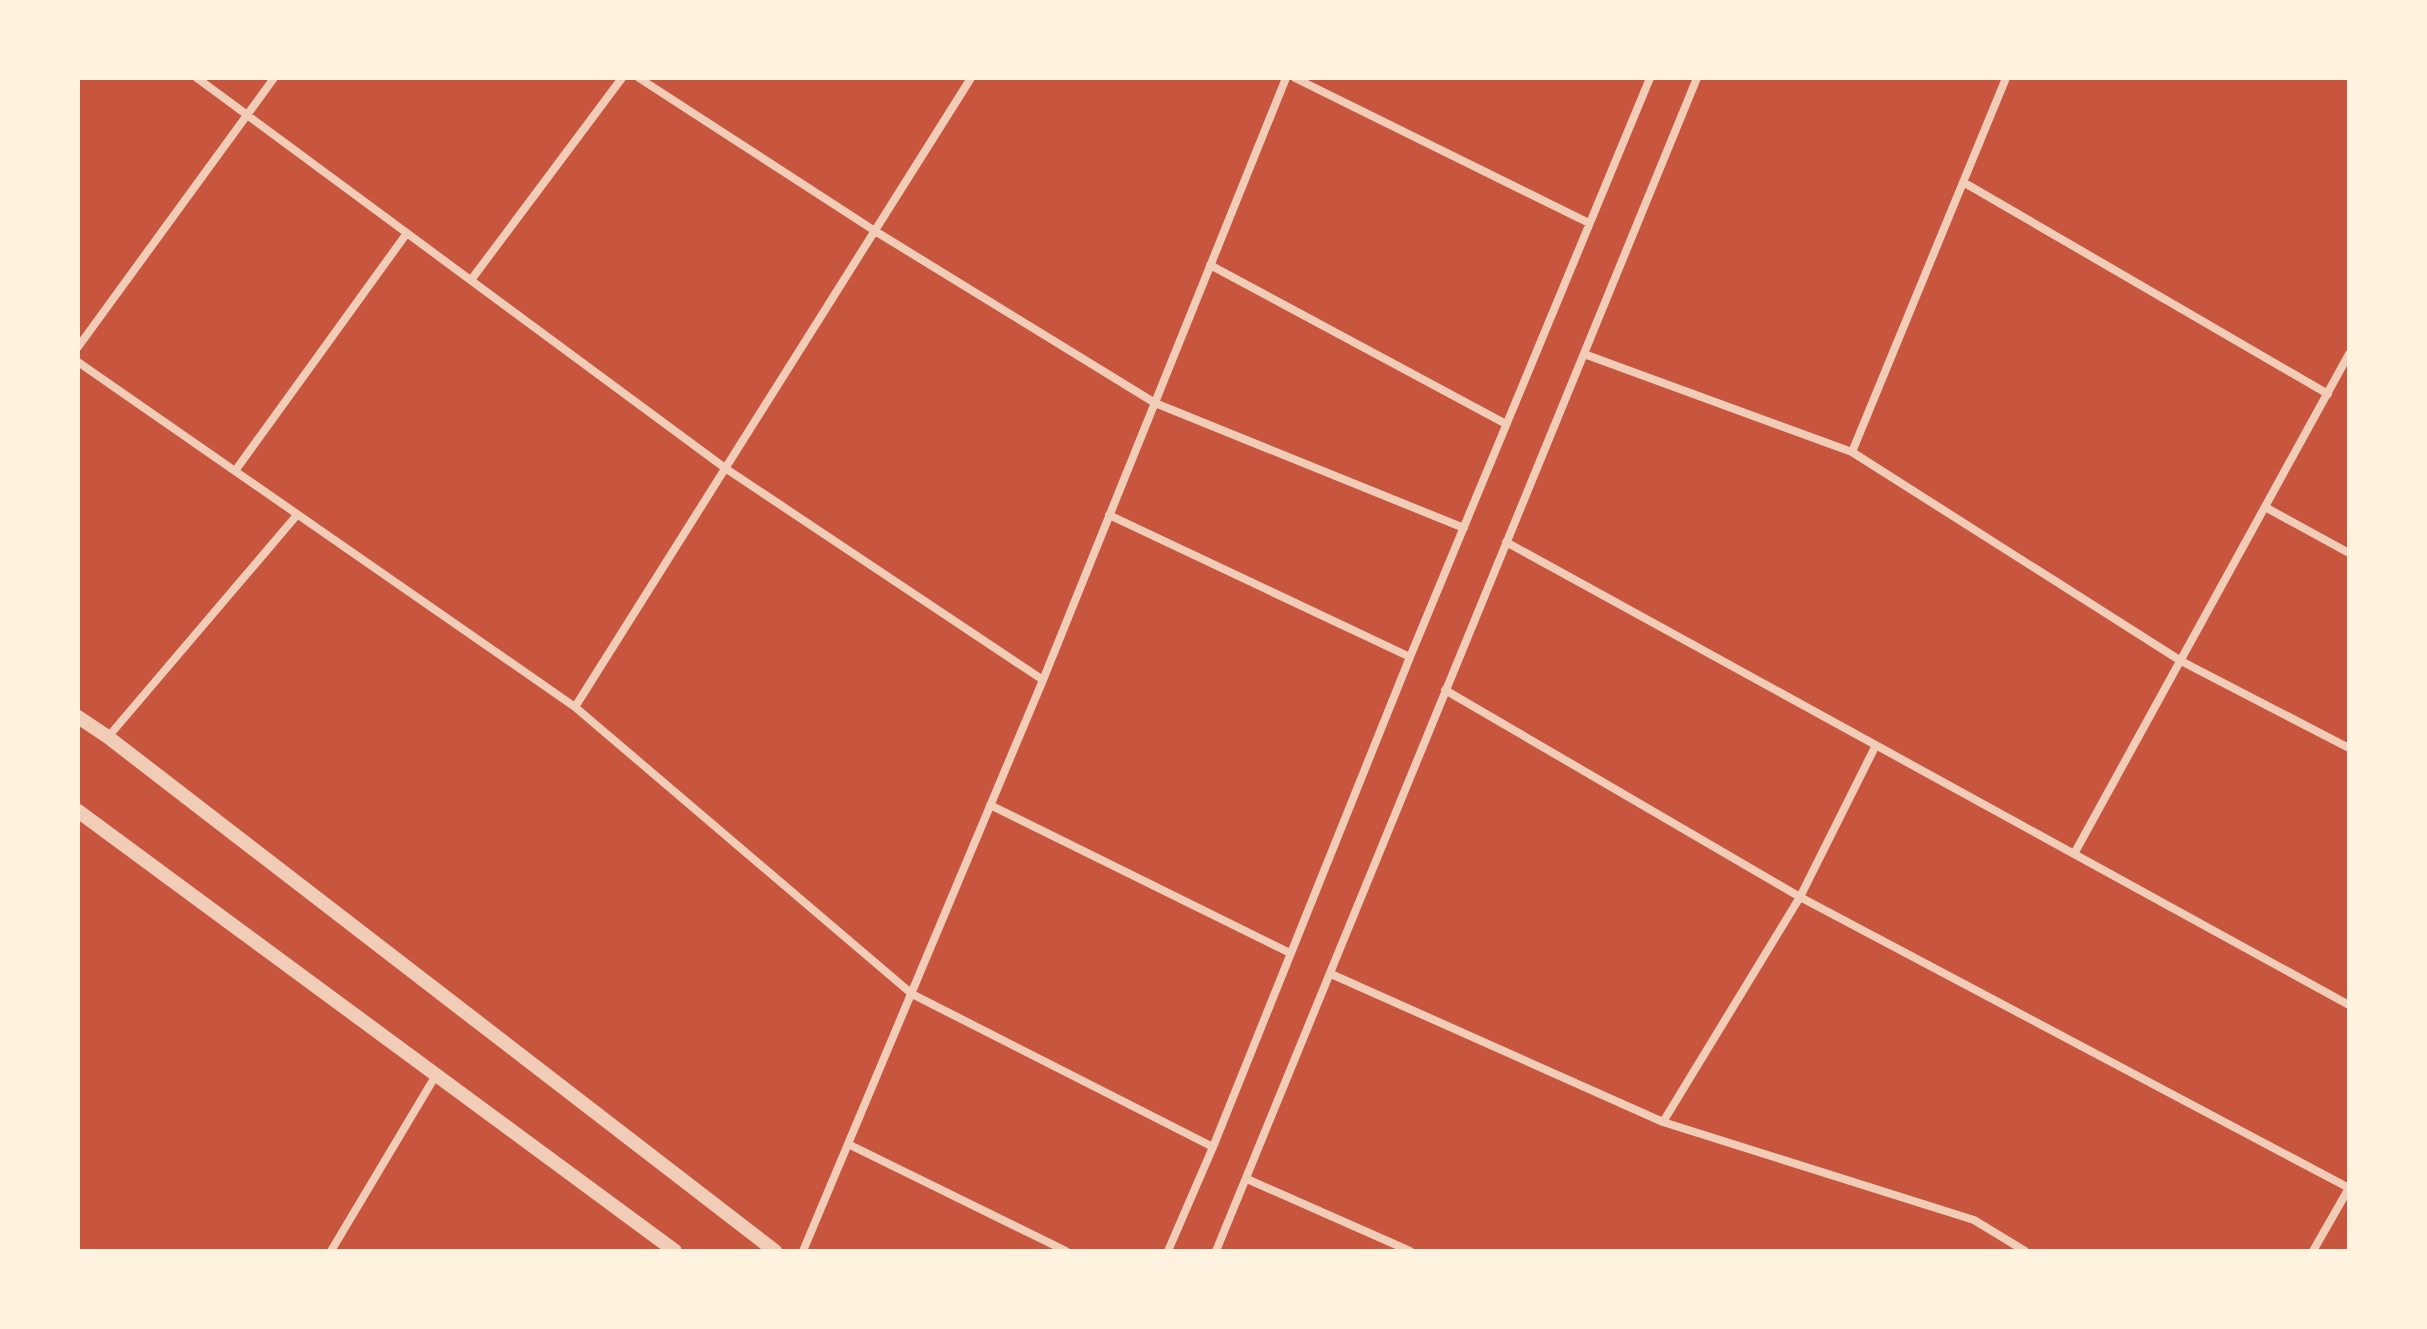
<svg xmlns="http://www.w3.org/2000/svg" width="2427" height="1329" font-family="Poppins,sans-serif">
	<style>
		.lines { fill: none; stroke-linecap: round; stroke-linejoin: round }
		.minor { stroke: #f1ccb7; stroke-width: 8 }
		.tertiary { stroke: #f1ccb7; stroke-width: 14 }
	</style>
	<rect width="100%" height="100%" fill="#c8553d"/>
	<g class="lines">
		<path class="minor" d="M 197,78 L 725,468 L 1043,680
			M 639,78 L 875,231 L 1155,403 L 1464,528
			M 1295,78 L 1589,223
			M 1963,182 L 2328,394
			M 1210,265 L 1506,424
			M 471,280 L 622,78
			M 78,347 L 274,78
			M 1584,354 L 1852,452 L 2181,661 L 2349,748
			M 78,362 L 575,707 L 912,994 L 1213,1147
			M 1852,452 L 2006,78
			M 235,471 L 407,233
			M 2265,507 L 2349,553
			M 1109,515 L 1410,657
			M 1506,542 L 2349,1005
			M 1445,690 L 1800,897 L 2349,1188
			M 575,707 L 971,78
			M 108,737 L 297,515
			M 990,805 L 1290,953
			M 2074,854 L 2349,354
			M 1331,974 L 1663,1122 L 1974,1220 L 2025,1251
			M 1663,1122 L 1800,897 L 1876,745
			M 848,1144 L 1066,1251
			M 1247,1179 L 1410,1251
			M 331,1251 L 436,1075
			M 803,1251 L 1043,680 L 1286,78
			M 1168,1251 L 1213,1147 L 1410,657 L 1650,78
			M 1216,1251 L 1697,78
			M 2313,1251 L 2349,1188"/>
		<path class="tertiary" d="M 78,717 L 108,737 L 775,1251
			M 78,811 L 675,1251"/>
	</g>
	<rect width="2427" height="1329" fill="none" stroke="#fff3e0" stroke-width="160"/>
</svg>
